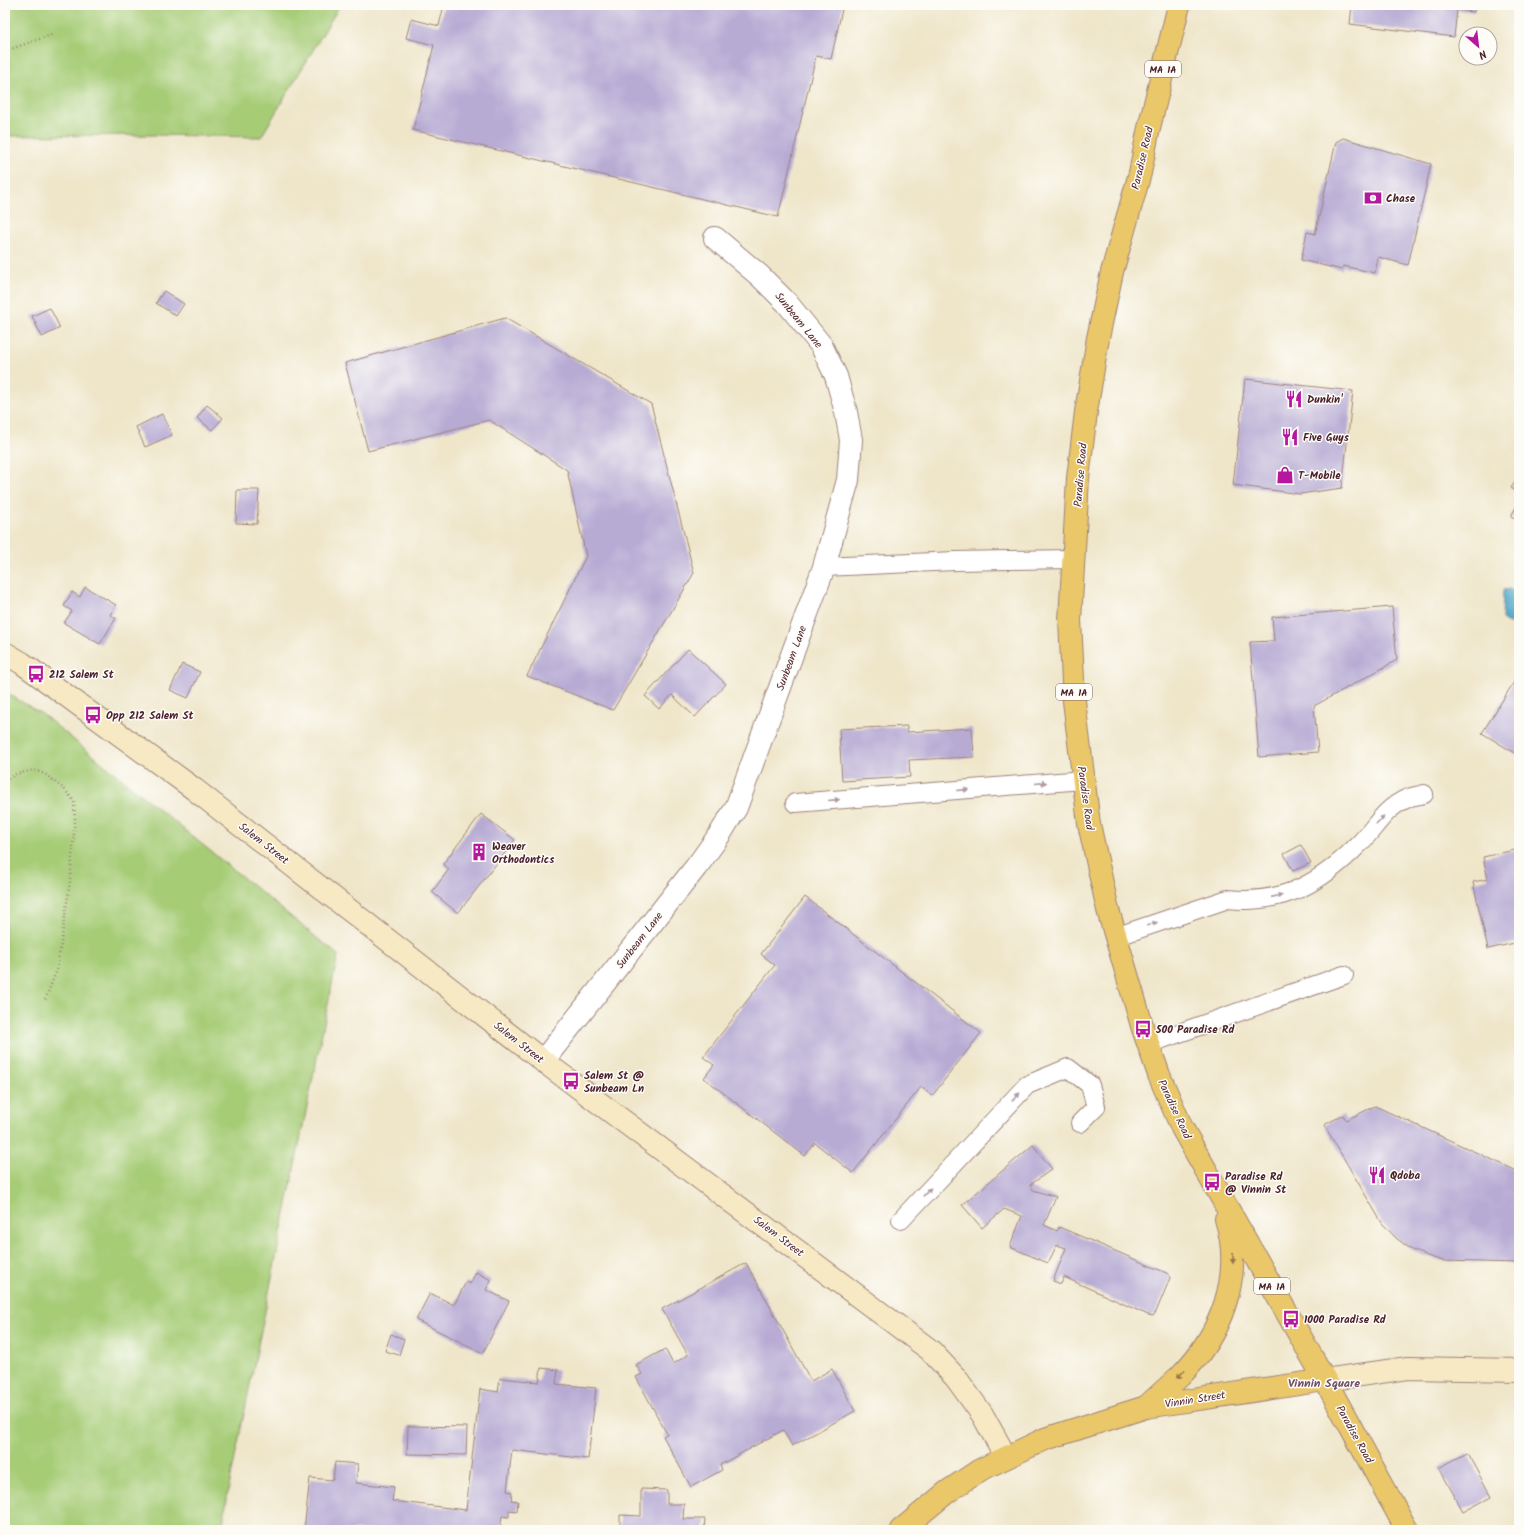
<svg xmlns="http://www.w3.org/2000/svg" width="1524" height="1535" font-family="Kalam,sans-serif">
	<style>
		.green { fill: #a6cc76; stroke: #787650 }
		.water { fill: #4ba7c9; stroke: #4a637a }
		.building { fill: #b7abd4 }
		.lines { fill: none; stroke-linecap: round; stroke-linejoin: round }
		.lane-casing { stroke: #9c827a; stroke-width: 20 }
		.street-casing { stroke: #9c827a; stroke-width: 24 }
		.secondary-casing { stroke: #9c827a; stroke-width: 24 }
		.primary-casing { stroke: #9c827a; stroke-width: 24 }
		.highway-casing { stroke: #9c827a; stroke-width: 24 }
		.path { stroke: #9c827a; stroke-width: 2.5; stroke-dasharray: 1 3; stroke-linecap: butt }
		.lane { stroke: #fff; stroke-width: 18 }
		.street { stroke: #fff; stroke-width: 22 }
		.secondary { stroke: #f7e9c3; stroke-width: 22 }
		.primary { stroke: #eac769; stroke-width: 22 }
		.highway { stroke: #eac769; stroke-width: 22 }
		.oneway { fill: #ae9aa0 }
		.oneway2 { fill: #9a734a }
		.labels { text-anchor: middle; stroke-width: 3; stroke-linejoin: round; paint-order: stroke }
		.shield { fill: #fdfcf7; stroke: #806168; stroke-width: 1 }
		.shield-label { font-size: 10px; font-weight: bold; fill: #4a1f2b }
		.street-label { font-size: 11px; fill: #4a1f2b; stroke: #fdfcf7 }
		.poi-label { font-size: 11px; font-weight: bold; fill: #4a1f2b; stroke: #fdfcf7; text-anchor: start }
		.neighbourhood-label { font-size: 12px; font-weight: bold; fill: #705066; stroke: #fdfcf7 }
	</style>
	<rect width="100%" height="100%" fill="#fdfcf7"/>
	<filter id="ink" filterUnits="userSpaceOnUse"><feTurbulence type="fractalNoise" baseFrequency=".025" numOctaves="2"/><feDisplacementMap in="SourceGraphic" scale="8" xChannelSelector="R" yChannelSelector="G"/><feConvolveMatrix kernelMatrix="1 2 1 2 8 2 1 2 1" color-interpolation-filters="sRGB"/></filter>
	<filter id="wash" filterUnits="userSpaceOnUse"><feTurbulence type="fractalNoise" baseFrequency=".012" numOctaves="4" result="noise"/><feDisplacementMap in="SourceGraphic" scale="16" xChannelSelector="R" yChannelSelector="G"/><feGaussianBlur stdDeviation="0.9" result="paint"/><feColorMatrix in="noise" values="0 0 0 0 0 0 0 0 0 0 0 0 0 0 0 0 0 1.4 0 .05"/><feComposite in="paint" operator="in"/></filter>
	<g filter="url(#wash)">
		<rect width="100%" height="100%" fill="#efe6ca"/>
		<path class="green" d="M 5,5 L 340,5 L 261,137 L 155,135 L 5,136 Z
			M 5,692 L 42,714 L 338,955 L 228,1492 L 222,1530 L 5,1530 Z"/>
		<path class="water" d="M 1510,589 L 1519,595 L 1519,630 L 1502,619 L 1503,590 Z"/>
		<g id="blocks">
			<path class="building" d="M 444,5 L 843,5 L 831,59 L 816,56 L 778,217 L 413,130 L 434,45 L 406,38 L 411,19 L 439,26 Z
				M 1352,5 L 1475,5 L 1474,12 L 1457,10 L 1454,37 L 1350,24 Z
				M 1343,138 L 1431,164 L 1408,265 L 1378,257 L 1375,273 L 1343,266 L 1342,270 L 1301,260 L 1307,232 L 1315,234 L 1336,142 Z
				M 164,291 L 184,304 L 176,316 L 156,303 Z
				M 50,308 L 60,328 L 42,337 L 32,316 Z
				M 505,318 L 651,404 L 694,573 L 613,710 L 527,676 L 586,556 L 567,470 L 489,420 L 368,451 L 345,363 Z
				M 1245,379 L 1353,391 L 1342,488 L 1300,494 L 1233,485 Z
				M 207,405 L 223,418 L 212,430 L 197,418 Z
				M 162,414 L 172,435 L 145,447 L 136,427 Z
				M 1519,476 L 1519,493 L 1511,488 Z
				M 237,490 L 259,490 L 257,524 L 236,523 Z
				M 1519,502 L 1519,521 L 1511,516 Z
				M 85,587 L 116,605 L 110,615 L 116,618 L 100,644 L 64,623 L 72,611 L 64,606 L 72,592 L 80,597 Z
				M 1392,607 L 1397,660 L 1314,706 L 1318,752 L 1259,757 L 1250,642 L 1274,641 L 1272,617 Z
				M 688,649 L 726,684 L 695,717 L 672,695 L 659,709 L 645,696 Z
				M 182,664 L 200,672 L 188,698 L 170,690 Z
				M 1519,674 L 1519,749 L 1516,754 L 1482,733 Z
				M 907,726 L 907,732 L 972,728 L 974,757 L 909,760 L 910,777 L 842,781 L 839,729 Z
				M 481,814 L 515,840 L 458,913 L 432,892 L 449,869 L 443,864 Z
				M 1301,845 L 1311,863 L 1293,871 L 1284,854 Z
				M 1519,849 L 1519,942 L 1488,949 L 1473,882 L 1488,879 L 1483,857 Z
				M 805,897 L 981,1033 L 932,1096 L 921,1087 L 853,1173 L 815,1143 L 805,1156 L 704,1078 L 714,1065 L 703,1057 L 775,965 L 761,954 Z
				M 1375,1106 L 1519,1172 L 1519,1263 L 1443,1261 L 1427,1256 L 1412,1250 L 1396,1238 L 1382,1223 L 1324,1125 L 1343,1115 L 1346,1120 Z
				M 1033,1145 L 1052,1169 L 1030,1185 L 1033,1190 L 1056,1197 L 1044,1225 L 1057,1231 L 1059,1227 L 1169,1274 L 1170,1278 L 1156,1312 L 1153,1316 L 1148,1315 L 1064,1277 L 1061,1284 L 1053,1281 L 1066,1248 L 1057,1245 L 1048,1263 L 1010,1247 L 1022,1216 L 1004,1209 L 982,1228 L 962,1205 Z
				M 746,1263 L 811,1381 L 832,1369 L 855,1411 L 792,1446 L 783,1430 L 720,1465 L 722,1470 L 691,1487 L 663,1436 L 667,1434 L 636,1377 L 642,1374 L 636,1365 L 665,1349 L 673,1364 L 688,1355 L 662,1309 Z
				M 476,1272 L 491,1280 L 486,1290 L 509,1301 L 483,1353 L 416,1320 L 430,1293 L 454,1305 L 466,1282 L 470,1284 Z
				M 391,1334 L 404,1339 L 399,1355 L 385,1351 Z
				M 541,1368 L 558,1370 L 556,1384 L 596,1388 L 588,1459 L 512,1450 L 507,1491 L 512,1492 L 511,1500 L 518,1501 L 517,1511 L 509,1510 L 509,1517 L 502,1516 L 500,1530 L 304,1530 L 310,1478 L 333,1480 L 335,1462 L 358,1464 L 356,1483 L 394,1487 L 392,1501 L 466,1510 L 480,1389 L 498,1392 L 500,1378 L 539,1382 Z
				M 408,1426 L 467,1427 L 466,1455 L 407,1454 Z
				M 1467,1453 L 1491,1496 L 1463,1511 L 1439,1468 Z
				M 641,1489 L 667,1490 L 667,1504 L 684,1504 L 683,1519 L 705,1519 L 704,1530 L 620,1530 L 620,1515 L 641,1516 Z"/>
		</g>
	</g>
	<g filter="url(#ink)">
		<use href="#blocks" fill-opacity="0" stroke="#9c827a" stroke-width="1"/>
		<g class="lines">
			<g class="lane-casing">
				<path id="lane" d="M 824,567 L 955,561 L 1073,559
					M 795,803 L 1083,780
					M 1115,937 L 1228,899 C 1284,905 1322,882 1360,843 C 1375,828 1385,808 1406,799 C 1411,796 1418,796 1424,794
					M 1148,1044 L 1344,975
					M 901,1220 L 1027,1085 L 1068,1068 L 1090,1085 L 1096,1107 L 1080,1123"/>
			</g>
			<g class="street-casing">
				<path id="street" d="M 543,1061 L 700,862 L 720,834 L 736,808 L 824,567 L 848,480 L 851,440 L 846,412 L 836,376 L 821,345 L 787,303 L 760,276 L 715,238"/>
			</g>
			<g class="secondary-casing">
				<path id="secondary" d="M 5,653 L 22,663 L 194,789 L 543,1061 L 930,1350 L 956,1378 L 982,1414 L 1006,1457
					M 1325,1380 L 1408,1368 L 1519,1370"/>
			</g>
			<g class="primary-casing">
				<path id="primary" d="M 901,1530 L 947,1492 L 980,1470 L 1045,1439 L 1146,1407 L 1325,1380"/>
			</g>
			<g class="highway-casing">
				<path id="highway" d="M 1179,5 L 1148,132 L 1140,173 L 1112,272 L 1098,338 L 1086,412 L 1078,478 L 1070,620 L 1074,701 L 1089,824 L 1108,910 L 1143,1029 L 1159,1075 L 1182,1128 L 1325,1380 L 1407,1530
					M 1146,1407 C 1158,1396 1169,1386 1180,1376 C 1221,1335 1244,1276 1226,1219"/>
			</g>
			<path class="path" d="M 5,51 L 54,34
				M 5,781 L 16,774 L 34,770 L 45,774 L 65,790 L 74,801 L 75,821 L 70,882 L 61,943 L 57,970 L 45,1000"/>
			<use href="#lane" class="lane"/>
			<use href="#street" class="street"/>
			<use href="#secondary" class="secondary"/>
			<use href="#primary" class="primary"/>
			<use href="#highway" class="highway"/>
		</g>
		<defs><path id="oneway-solid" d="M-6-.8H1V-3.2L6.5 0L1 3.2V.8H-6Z"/></defs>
		<g class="oneway">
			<use href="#oneway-solid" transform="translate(1041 783) rotate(-5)"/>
			<use href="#oneway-solid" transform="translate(963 790) rotate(-5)"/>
			<use href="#oneway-solid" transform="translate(834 800) rotate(-5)"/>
			<use href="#oneway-solid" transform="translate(1380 820) rotate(-46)"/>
			<use href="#oneway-solid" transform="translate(1277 896) rotate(-13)"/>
			<use href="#oneway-solid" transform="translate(1152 924) rotate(-19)"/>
			<use href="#oneway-solid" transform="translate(1016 1097) rotate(-47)"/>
			<use href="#oneway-solid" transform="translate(927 1192) rotate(-47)"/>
		</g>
		<g class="oneway2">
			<use href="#oneway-solid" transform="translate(1233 1258) rotate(91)"/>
			<use href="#oneway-solid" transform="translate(1181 1374) rotate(133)"/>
		</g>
	</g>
	<defs>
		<g id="bank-bare" transform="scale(1.38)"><path d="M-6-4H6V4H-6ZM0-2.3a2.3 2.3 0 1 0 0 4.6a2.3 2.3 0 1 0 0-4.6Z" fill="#b5179e" stroke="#fdfcf7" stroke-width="2.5" paint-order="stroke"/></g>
		<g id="restaurant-bare" transform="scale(1.38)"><path d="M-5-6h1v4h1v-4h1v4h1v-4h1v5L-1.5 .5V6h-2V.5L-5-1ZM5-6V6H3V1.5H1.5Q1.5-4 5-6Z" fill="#b5179e" stroke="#fdfcf7" stroke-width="2.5" paint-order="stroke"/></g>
		<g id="shop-bare" transform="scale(1.38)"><path d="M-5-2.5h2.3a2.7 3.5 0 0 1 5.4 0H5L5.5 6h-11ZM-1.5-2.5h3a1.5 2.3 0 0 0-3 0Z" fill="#b5179e" stroke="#fdfcf7" stroke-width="2.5" paint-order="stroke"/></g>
		<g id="bus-bare" transform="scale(1.38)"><path d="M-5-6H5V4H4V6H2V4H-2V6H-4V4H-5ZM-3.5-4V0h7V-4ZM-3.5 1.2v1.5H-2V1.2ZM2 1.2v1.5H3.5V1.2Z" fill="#b5179e" stroke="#fdfcf7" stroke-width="2.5" paint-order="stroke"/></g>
		<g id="building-bare" transform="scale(1.38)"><path d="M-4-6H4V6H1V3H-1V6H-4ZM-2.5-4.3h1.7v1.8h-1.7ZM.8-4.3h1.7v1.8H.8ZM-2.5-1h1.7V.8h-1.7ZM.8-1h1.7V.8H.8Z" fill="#b5179e" stroke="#fdfcf7" stroke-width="2.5" paint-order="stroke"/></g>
	</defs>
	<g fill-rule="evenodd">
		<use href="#bank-bare" x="1373" y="198"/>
		<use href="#restaurant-bare" x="1294" y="399"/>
		<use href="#restaurant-bare" x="1290" y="437"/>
		<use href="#shop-bare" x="1285" y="475"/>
		<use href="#bus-bare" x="36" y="674"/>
		<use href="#bus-bare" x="93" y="715"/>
		<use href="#building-bare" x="479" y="852"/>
		<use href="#bus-bare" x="1143" y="1029"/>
		<use href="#bus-bare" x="571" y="1081"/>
		<use href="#restaurant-bare" x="1377" y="1175"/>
		<use href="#bus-bare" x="1212" y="1182"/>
		<use href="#bus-bare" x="1291" y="1319"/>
	</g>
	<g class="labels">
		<g class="shield">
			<rect x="1145" y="61" width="36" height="16" rx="3"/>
			<rect x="1056" y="684" width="36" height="16" rx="3"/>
			<rect x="1254" y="1278" width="36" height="16" rx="3"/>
		</g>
		<g class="shield-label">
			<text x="1163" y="73">MA 1A</text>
			<text x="1074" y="696">MA 1A</text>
			<text x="1272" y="1290">MA 1A</text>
		</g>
		<g class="street-label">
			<text transform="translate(1142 158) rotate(-77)" y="4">Paradise Road</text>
			<text transform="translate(799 320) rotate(51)" y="4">Sunbeam Lane</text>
			<text transform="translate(1080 475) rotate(-85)" y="4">Paradise Road</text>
			<text transform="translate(791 658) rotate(-70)" y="4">Sunbeam Lane</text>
			<text transform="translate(1086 798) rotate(82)" y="4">Paradise Road</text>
			<text transform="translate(264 843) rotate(38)" y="4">Salem Street</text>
			<text transform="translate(639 940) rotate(-52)" y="4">Sunbeam Lane</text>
			<text transform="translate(519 1042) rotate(38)" y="4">Salem Street</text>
			<text transform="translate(1175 1109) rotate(65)" y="4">Paradise Road</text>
			<text transform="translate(779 1236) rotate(37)" y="4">Salem Street</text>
			<text transform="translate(1195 1399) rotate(-9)" y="4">Vinnin Street</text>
			<text transform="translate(1355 1434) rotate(61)" y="4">Paradise Road</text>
		</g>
		<g class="poi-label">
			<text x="1386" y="202">Chase</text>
			<text x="1307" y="403">Dunkin'</text>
			<text x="1303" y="441">Five Guys</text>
			<text x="1298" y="479">T-Mobile</text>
			<text x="49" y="678">212 Salem St</text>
			<text x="106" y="719">Opp 212 Salem St</text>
			<text x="492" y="850">Weaver<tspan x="492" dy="13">Orthodontics</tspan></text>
			<text x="1156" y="1033">500 Paradise Rd</text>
			<text x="584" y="1079">Salem St @<tspan x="584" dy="13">Sunbeam Ln</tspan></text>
			<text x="1390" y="1179">Qdoba</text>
			<text x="1225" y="1180">Paradise Rd<tspan x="1225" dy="13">@ Vinnin St</tspan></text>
			<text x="1304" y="1323">1000 Paradise Rd</text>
		</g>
		<g class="neighbourhood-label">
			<text x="1324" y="1387">Vinnin Square</text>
		</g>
	</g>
	<rect width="1524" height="1535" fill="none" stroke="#fdfcf7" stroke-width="20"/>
	<g transform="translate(1478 46) rotate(152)"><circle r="19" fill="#fdfcf7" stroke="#b5a4a5"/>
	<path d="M0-3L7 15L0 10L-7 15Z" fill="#b5179e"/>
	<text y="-6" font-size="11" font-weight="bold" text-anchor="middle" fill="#4a1f2b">N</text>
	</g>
</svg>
